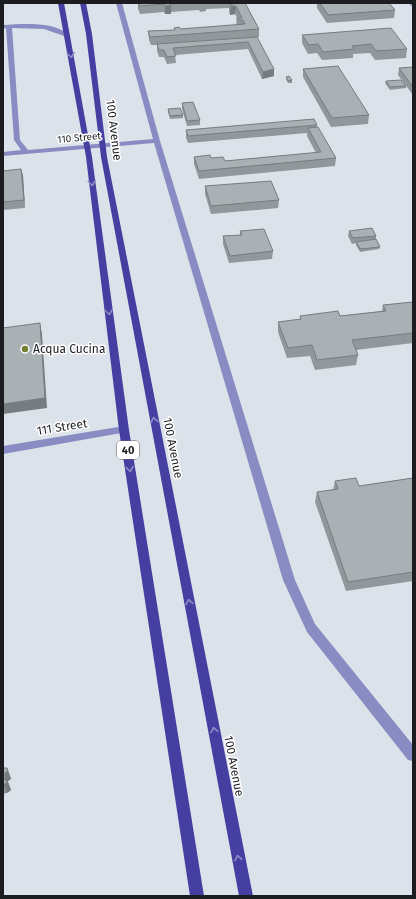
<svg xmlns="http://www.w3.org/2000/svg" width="416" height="899" font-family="'Fira Sans',sans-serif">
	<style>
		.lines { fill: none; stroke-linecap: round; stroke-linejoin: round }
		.minor { fill: #898cc3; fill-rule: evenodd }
		.major { fill: #463fa2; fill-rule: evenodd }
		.wall { fill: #91989c }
		.shaded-wall { fill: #767c7f }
		.building { fill: #a9b1b5; stroke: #767c7f }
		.oneway { stroke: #908cc7 }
		.poi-dot { fill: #718130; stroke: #fff; stroke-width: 1.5 }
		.labels { text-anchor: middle; stroke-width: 3; stroke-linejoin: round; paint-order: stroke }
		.far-street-label { font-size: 10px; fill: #1b1d20; stroke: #fff }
		.shield { fill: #fff; stroke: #5f6163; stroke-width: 1 }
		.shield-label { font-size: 11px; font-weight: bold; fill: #1b1d20 }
		.street-label { font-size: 12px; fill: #1b1d20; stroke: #fff }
		.poi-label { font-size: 12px; fill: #1b1d20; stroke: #fff; text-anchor: start }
	</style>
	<rect width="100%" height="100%" fill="#dce2e9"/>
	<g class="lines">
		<path class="minor" d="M 116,3 L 122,3 L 160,141 L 295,580 L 315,624 L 413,745 L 413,761 L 408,760 L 307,632 L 283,580 L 154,143 L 3,156 L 3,152 L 21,150 L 14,140 L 6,28 L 3,29 L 3,25 C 24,24 52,21 70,35 L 67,37 L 44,29 L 12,28 L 20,140 L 28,150 L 153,139 Z
			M 408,3 L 413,3 L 413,7 Z
			M 124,426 L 127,428 L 129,430 L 127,432 L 3,454 L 3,446 Z"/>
		<path class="major" d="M 58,3 L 64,3 L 92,157 L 129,430 L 204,896 L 190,896 L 119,430 L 86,157 Z
			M 80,3 L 86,3 L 92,34 L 107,157 L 253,896 L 239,896 L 101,157 L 86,34 Z"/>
	</g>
	<path class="wall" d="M 138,3 L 245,3 L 259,29 L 259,37 L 257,37 L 274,76 L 262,79 L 248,49 L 175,55 L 176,63 L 167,64 L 164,57 L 159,57 L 157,51 L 157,45 L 151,45 L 149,40 L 148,31 L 174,30 L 174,28 L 180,29 L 236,25 L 237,18 L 235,14 L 230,15 L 229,12 L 229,8 L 206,9 L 206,11 L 200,12 L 199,10 L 171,12 L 171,14 L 165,14 L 164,12 L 140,14 L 138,9 Z
		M 317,3 L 389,3 L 395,10 L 394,18 L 327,23 L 317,8 Z
		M 302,35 L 407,49 L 406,58 L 375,60 L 370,53 L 353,54 L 353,58 L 322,60 L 317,53 L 308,54 L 302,43 Z
		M 413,67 L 413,95 L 398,75 L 399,68 Z
		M 303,69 L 369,115 L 368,124 L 331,127 L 303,77 Z
		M 286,77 L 292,80 L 292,83 L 288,83 L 286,79 Z
		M 386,81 L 406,86 L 406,88 L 390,90 L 385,83 Z
		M 182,103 L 200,120 L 200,125 L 187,126 L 182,109 Z
		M 168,109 L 183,115 L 183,118 L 170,119 L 168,112 Z
		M 317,125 L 317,128 L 336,158 L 335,166 L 199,179 L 194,164 L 194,157 L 211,158 L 225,161 L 316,153 L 307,136 L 307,133 L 188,143 L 186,138 L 186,130 Z
		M 21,169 L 23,176 L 25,208 L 3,210 L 3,171 Z
		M 205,186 L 279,200 L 278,208 L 211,214 L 205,194 Z
		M 240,231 L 273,251 L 272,259 L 229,263 L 223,244 L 223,236 L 240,235 Z
		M 349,231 L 376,236 L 376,239 L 380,247 L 379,249 L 360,252 L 356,245 L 356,243 L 352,244 L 348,236 Z
		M 413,302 L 413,343 L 356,350 L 358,355 L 356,365 L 315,370 L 310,356 L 287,358 L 278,332 L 278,322 L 300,319 L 300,316 L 340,316 L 382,311 L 383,305 Z
		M 413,478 L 413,581 L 346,591 L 315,502 L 317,492 L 333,490 L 335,481 L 359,486 Z
		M 3,768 L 7,768 L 10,776 L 11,779 L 8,781 L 8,782 L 11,790 L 7,793 L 3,794 Z"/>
	<path class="shaded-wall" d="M 171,5 L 171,14 L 165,14 L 165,6 Z
		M 231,6 L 236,6 L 235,14 L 230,15 Z
		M 274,69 L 274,76 L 262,79 L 263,72 Z
		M 21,169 L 23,176 L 25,208 L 24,200 Z
		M 40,323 L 42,334 L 47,408 L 3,414 L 3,404 Z
		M 7,768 L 10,776 L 11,779 L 8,781 L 8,782 L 11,790 L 7,793 L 4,785 L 5,780 L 5,773 Z"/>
	<path class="building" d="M 139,3 L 178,3 L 170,4 L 171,5 L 165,6 L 164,4 L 140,6 Z
		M 234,3 L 245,3 L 259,29 L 150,37 L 148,31 L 175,30 L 174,28 L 179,27 L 180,29 L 245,24 L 243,20 L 237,20 L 237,18 L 242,18 L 236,6 L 231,6 L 230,4 L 234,4 Z
		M 320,3 L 389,3 L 395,10 L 328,15 Z
		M 391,28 L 407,49 L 376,51 L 371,44 L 352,46 L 354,49 L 323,52 L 318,44 L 309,45 L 302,35 Z
		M 257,37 L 274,69 L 263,72 L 248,42 L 173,48 L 176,56 L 167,57 L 164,50 L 159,50 L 157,44 Z
		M 338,66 L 369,115 L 332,118 L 303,69 Z
		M 413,67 L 413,87 L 399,68 Z
		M 289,76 L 292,80 L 288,81 L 286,77 Z
		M 401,80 L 406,86 L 390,87 L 386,81 Z
		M 193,102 L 200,120 L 187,121 L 182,103 Z
		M 180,108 L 183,115 L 170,116 L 168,109 Z
		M 314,119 L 317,125 L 188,136 L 186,130 Z
		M 318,127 L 336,158 L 199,171 L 194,157 L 210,155 L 211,158 L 223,157 L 225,161 L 321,152 L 308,128 Z
		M 21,169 L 24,200 L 3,202 L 3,171 Z
		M 271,181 L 279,200 L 211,206 L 205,186 Z
		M 372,228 L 376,236 L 353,238 L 349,231 Z
		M 264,229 L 273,251 L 230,256 L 223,236 L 242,235 L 240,231 Z
		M 376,239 L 380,247 L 360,249 L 356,242 Z
		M 413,302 L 413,333 L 352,340 L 358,355 L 317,360 L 312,345 L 288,348 L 278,322 L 301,319 L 300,316 L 338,311 L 340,316 L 386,311 L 383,305 Z
		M 40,323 L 45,398 L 3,404 L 3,328 Z
		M 356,478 L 359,486 L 413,478 L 413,572 L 348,582 L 317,492 L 338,489 L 335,481 Z
		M 3,768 L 7,768 L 8,771 L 5,773 L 5,780 L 8,782 L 3,785 Z"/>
	<defs><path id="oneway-chevron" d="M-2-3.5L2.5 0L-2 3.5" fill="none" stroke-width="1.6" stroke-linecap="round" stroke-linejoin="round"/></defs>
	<g class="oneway">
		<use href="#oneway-chevron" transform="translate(71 55) rotate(80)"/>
		<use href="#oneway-chevron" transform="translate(92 183) rotate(83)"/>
		<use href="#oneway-chevron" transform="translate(109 312) rotate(83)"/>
		<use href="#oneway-chevron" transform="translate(154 420) rotate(-101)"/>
		<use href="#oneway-chevron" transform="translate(130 469) rotate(81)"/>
		<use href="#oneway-chevron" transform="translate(189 602) rotate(-101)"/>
		<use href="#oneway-chevron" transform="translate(214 730) rotate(-101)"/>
		<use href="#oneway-chevron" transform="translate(238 858) rotate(-101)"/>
	</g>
	<circle class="poi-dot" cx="25" cy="349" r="4"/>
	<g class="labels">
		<g class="far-street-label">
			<text transform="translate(79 137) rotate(-5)" y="4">110 Street</text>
		</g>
		<rect class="shield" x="117" y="441" width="22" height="18" rx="3"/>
		<g class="shield-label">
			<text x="128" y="454">40</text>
		</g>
		<g class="street-label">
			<text transform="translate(114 130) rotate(83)" y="4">100 Avenue</text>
			<text transform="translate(62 427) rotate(-9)" y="4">111 Street</text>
			<text transform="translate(173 448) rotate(79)" y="4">100 Avenue</text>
			<text transform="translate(234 766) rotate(79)" y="4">100 Avenue</text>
		</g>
		<g class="poi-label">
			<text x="33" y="353">Acqua Cucina</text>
		</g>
	</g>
	<rect width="416" height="899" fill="none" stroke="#1b1d20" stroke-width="8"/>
</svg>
